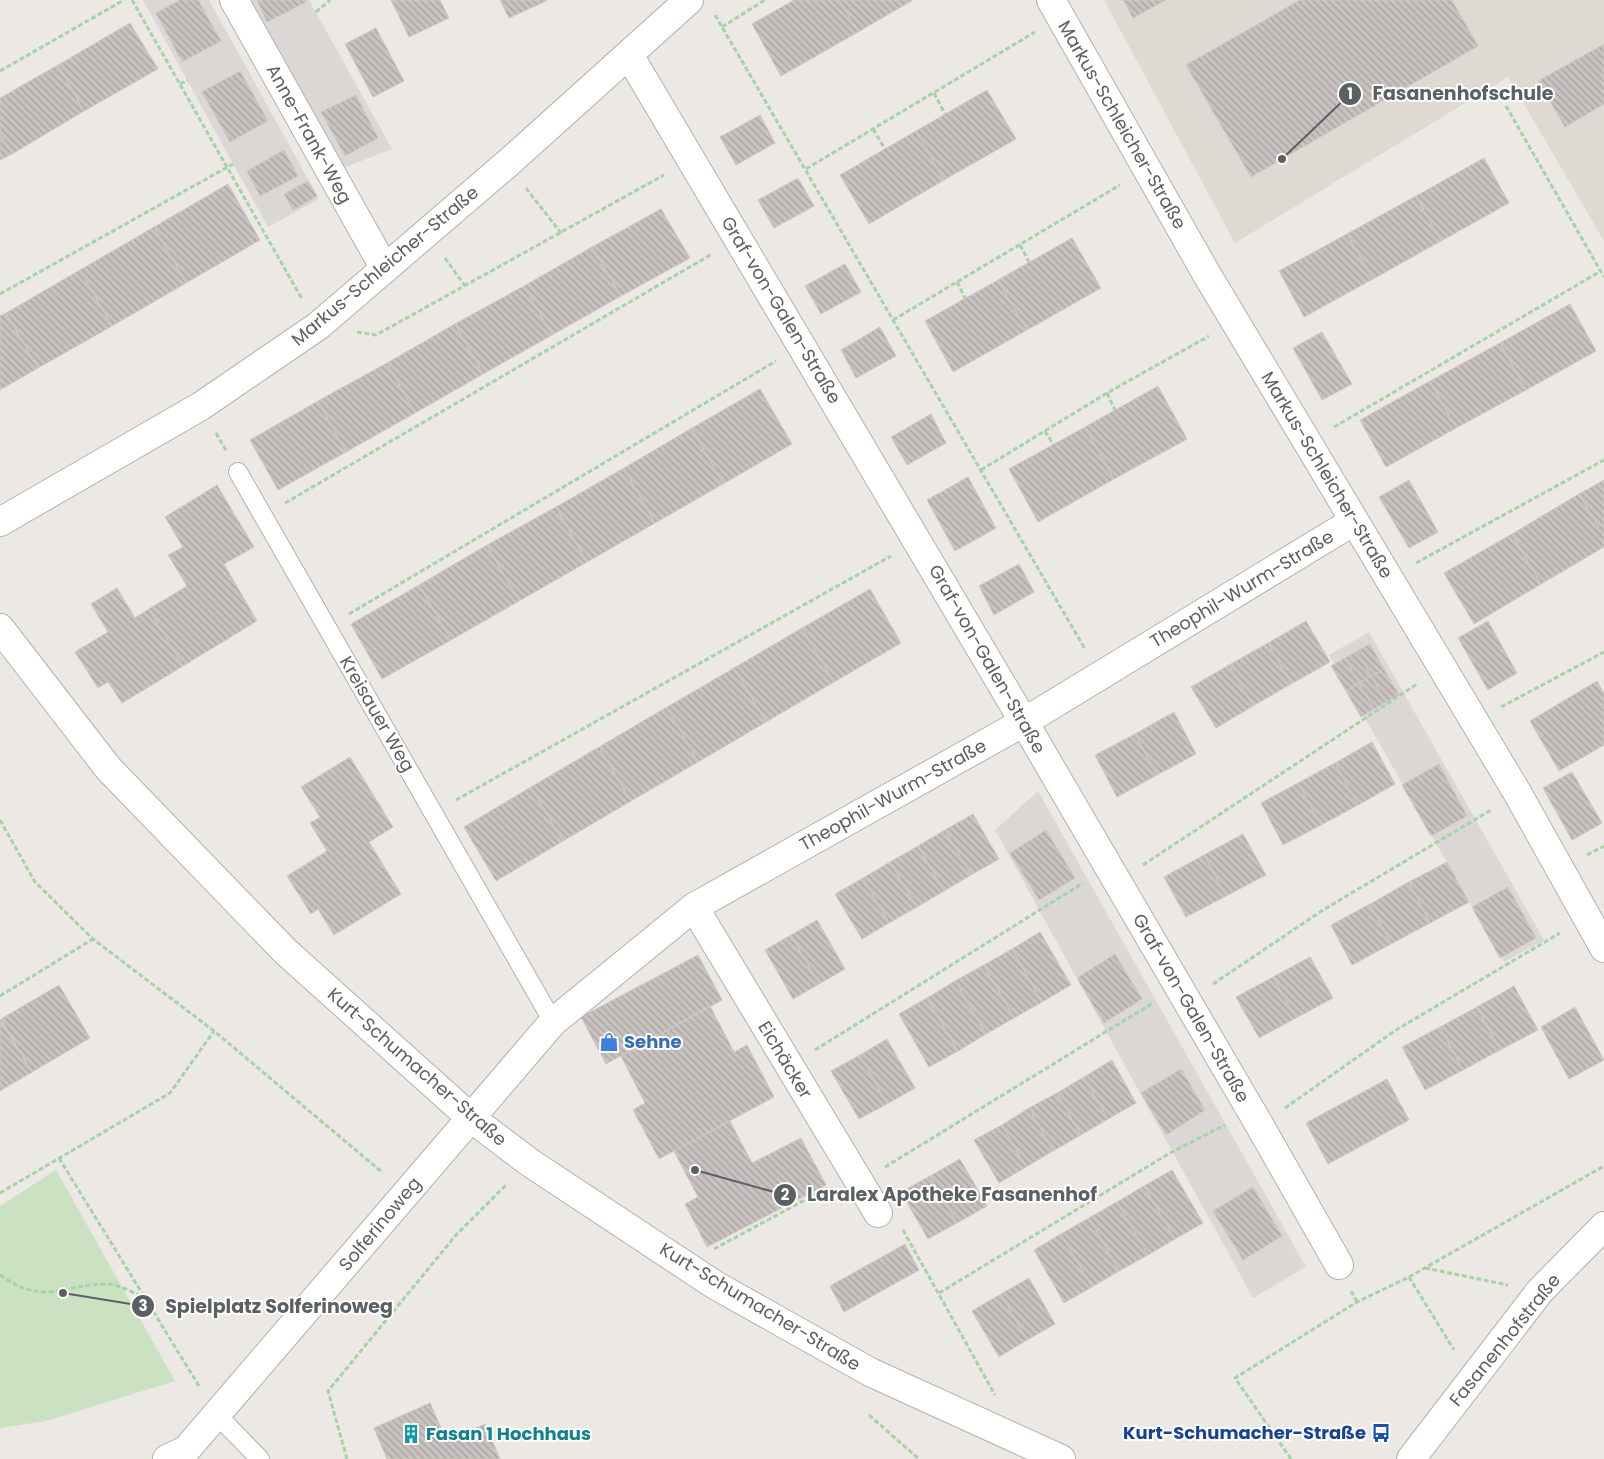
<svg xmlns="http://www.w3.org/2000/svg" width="1604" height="1459" font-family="Poppins,sans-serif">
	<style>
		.industrial { fill: #dbd7d5 }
		.education { fill: #dfd9d4 }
		.green { fill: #cae2c2 }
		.building { fill: url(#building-back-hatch); stroke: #d0c8c2 }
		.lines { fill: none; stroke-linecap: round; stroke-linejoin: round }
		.service-casing { stroke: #aeb2b4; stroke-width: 20 }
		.minor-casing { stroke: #aeb2b4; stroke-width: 30 }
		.tertiary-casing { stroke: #aeb2b4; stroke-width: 30 }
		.path { stroke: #a6d2a6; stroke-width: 3; stroke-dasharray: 5 2.5; stroke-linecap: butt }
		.service { stroke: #fff; stroke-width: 18 }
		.minor { stroke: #fff; stroke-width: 28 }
		.tertiary { stroke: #fff; stroke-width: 28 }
		.labels { text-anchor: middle; stroke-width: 4; stroke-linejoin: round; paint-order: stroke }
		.street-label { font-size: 18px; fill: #5b6062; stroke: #fff }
		.shop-label { font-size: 18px; font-weight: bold; fill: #366cbe; stroke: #fff; text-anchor: start }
		.transit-label { font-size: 18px; font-weight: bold; fill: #164399; stroke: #fff; text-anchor: end }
		.culture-label { font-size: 18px; font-weight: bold; fill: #0d838f; stroke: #fff; text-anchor: start }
		.leader { fill: none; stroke: #5b6062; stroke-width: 2 }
		.callout-dot { fill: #5b6062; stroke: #fff; stroke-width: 2 }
		.mark-label { font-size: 15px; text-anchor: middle; font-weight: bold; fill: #fff }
		.callout-label { font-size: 19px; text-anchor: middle; font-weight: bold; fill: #5b6062; stroke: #fff; stroke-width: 4; stroke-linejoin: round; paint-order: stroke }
	</style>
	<defs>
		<pattern id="building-back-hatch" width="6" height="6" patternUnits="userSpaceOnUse" patternTransform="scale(1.25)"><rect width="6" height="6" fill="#c8c3c0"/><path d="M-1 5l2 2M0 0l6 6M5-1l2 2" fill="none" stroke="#a5a29f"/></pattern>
	</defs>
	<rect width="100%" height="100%" fill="#ece8e3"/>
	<path class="industrial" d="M 143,0 L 209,0 L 319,199 L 268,227 Z
		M 250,0 L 309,0 L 392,149 L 343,168 Z
		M 1369,632 L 1544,940 L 1504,962 L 1329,655 Z
		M 1038,791 L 1306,1267 L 1253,1298 L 995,830 Z"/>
	<path class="education" d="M 1104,0 L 1604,0 L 1604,241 L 1508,77 L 1235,243 Z"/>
	<path class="green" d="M 56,1170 L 175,1381 L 46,1421 L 0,1428 L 0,1206 Z"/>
	<path class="building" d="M 180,0 L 198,0 L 221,41 L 182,62 L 156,13 Z
		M 257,0 L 305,0 L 306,2 L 267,22 Z
		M 391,0 L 440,0 L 449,18 L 409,37 Z
		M 500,0 L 546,0 L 546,1 L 509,18 Z
		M 794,0 L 839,0 L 858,32 L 781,76 L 752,24 Z
		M 839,0 L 913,0 L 858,32 Z
		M 1123,0 L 1166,0 L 1133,18 Z
		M 1300,0 L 1452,0 L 1478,46 L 1251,177 L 1186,65 Z
		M 130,23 L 158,69 L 84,111 L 58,65 Z
		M 376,28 L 404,81 L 373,97 L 345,44 Z
		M 1604,44 L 1604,104 L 1565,127 L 1538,81 Z
		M 58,65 L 84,111 L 12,154 L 0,133 L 0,98 Z
		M 240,71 L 268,121 L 230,142 L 202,92 Z
		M 987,90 L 1016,139 L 944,180 L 916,131 Z
		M 356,95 L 378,138 L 345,156 L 321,112 Z
		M 760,115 L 775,143 L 736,165 L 720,137 Z
		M 916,131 L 944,180 L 869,224 L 840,175 Z
		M 0,133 L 12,154 L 0,160 Z
		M 284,150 L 298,176 L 260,196 L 247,171 Z
		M 1484,158 L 1509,203 L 1441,241 L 1416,196 Z
		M 798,178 L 814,206 L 774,228 L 758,200 Z
		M 308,181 L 317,196 L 293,210 L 284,194 Z
		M 228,184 L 260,240 L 186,283 L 154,227 Z
		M 1416,196 L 1441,241 L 1373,279 L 1347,234 Z
		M 661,209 L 690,258 L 621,296 L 592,247 Z
		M 154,227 L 186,283 L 112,326 L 80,270 Z
		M 1347,234 L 1373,279 L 1304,317 L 1279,271 Z
		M 1072,238 L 1101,288 L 1027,330 L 998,280 Z
		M 592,247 L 621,296 L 552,335 L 524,286 Z
		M 845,264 L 861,292 L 821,314 L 805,286 Z
		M 80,270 L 112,326 L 38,368 L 6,313 Z
		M 998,280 L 1027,330 L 953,372 L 925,321 Z
		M 524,286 L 552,335 L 483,374 L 455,324 Z
		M 1570,304 L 1596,351 L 1526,390 L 1500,343 Z
		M 6,313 L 38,368 L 0,390 L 0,316 Z
		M 455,324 L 483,374 L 415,413 L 387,363 Z
		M 880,327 L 896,356 L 856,378 L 841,350 Z
		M 1322,332 L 1352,384 L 1322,400 L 1293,348 Z
		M 1500,343 L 1526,390 L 1456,428 L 1430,381 Z
		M 387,363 L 415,413 L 346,452 L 318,401 Z
		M 1430,381 L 1456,428 L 1386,467 L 1360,420 Z
		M 1158,386 L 1187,439 L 1114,479 L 1085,427 Z
		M 760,389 L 792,444 L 723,484 L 692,428 Z
		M 318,401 L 346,452 L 278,490 L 250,440 Z
		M 931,414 L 946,443 L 907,465 L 891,437 Z
		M 1085,427 L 1114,479 L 1038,522 L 1009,469 Z
		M 692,428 L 723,484 L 655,523 L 624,468 Z
		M 624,468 L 655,523 L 587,562 L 556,507 Z
		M 968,477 L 996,528 L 955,551 L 927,500 Z
		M 1409,480 L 1438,532 L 1409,548 L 1379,497 Z
		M 1604,480 L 1604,536 L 1579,494 Z
		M 217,485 L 254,547 L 224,564 L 257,621 L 183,666 L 149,609 L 187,586 L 168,555 L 183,547 L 165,517 Z
		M 1579,494 L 1604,536 L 1604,547 L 1541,584 L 1512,534 Z
		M 556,507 L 587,562 L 519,601 L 487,545 Z
		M 1512,534 L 1541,584 L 1474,624 L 1444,573 Z
		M 487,545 L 519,601 L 451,640 L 419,585 Z
		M 1019,564 L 1034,592 L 994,615 L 979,586 Z
		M 419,585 L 451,640 L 382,679 L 351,624 Z
		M 117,588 L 135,618 L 149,609 L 183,666 L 122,703 L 108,682 L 98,688 L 75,652 L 108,632 L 91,604 Z
		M 870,589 L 901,643 L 834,682 L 802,628 Z
		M 1306,621 L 1330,662 L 1291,684 L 1268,643 Z
		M 1488,621 L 1517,673 L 1488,690 L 1458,638 Z
		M 802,628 L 834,682 L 766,722 L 734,668 Z
		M 1268,643 L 1291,684 L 1253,706 L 1229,665 Z
		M 1370,644 L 1384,669 L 1371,676 L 1357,651 Z
		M 1357,651 L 1371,676 L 1359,683 L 1345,658 Z
		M 1345,658 L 1359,683 L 1346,691 L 1331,666 Z
		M 1229,665 L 1253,706 L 1216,728 L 1191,687 Z
		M 734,668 L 766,722 L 698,762 L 667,707 Z
		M 1384,669 L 1399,695 L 1386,702 L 1371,676 Z
		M 1371,676 L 1386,702 L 1374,709 L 1359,683 Z
		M 1597,681 L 1604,693 L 1604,745 L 1559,771 L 1530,721 Z
		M 1359,683 L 1374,709 L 1361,717 L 1346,691 Z
		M 667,707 L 698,762 L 631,801 L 599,747 Z
		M 1174,712 L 1196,754 L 1157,775 L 1135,734 Z
		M 1135,734 L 1157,775 L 1117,797 L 1095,755 Z
		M 1372,742 L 1395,784 L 1358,805 L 1335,763 Z
		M 599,747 L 631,801 L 563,841 L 531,787 Z
		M 350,757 L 393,827 L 369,842 L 401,894 L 334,935 L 318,909 L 311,914 L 287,876 L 327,851 L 310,823 L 320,817 L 301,787 Z
		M 1335,763 L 1358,805 L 1321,825 L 1298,783 Z
		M 1439,764 L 1467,816 L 1431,836 L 1402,785 Z
		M 1572,772 L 1602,823 L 1572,840 L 1543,788 Z
		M 1298,783 L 1321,825 L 1283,845 L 1261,803 Z
		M 531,787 L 563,841 L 496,881 L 464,827 Z
		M 973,814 L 999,859 L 971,875 L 945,830 Z
		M 945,830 L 971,875 L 944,891 L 918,846 Z
		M 1046,830 L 1075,878 L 1039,900 L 1010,853 Z
		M 1243,834 L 1266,875 L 1226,896 L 1204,855 Z
		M 918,846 L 944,891 L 917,907 L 890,862 Z
		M 1204,855 L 1226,896 L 1186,917 L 1164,877 Z
		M 890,862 L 917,907 L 889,923 L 863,878 Z
		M 1447,862 L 1469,902 L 1430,923 L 1409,882 Z
		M 863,878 L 889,923 L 862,939 L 835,894 Z
		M 1409,882 L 1430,923 L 1391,944 L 1370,904 Z
		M 1508,887 L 1536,938 L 1500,958 L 1472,907 Z
		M 1370,904 L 1391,944 L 1352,965 L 1331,925 Z
		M 817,920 L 845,969 L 819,984 L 791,935 Z
		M 1040,932 L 1071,985 L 1042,1002 L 1012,949 Z
		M 791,935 L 819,984 L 793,999 L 765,950 Z
		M 1012,949 L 1042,1002 L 1014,1018 L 984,965 Z
		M 1115,954 L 1142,999 L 1104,1023 L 1077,978 Z
		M 698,955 L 722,1000 L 606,1064 L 581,1017 Z
		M 1310,957 L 1333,998 L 1296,1018 L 1273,977 Z
		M 984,965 L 1014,1018 L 986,1034 L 955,981 Z
		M 1273,977 L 1296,1018 L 1259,1038 L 1236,997 Z
		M 955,981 L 986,1034 L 958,1051 L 927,998 Z
		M 59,985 L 90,1038 L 32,1072 L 1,1019 Z
		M 1514,986 L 1538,1030 L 1500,1050 L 1477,1007 Z
		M 927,998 L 958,1051 L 929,1067 L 899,1014 Z
		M 710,1006 L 734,1052 L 747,1045 L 774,1097 L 659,1159 L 633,1110 L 645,1103 L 621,1056 Z
		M 1477,1007 L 1500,1050 L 1463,1070 L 1440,1027 Z
		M 1575,1007 L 1604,1060 L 1569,1079 L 1541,1027 Z
		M 0,1019 L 32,1072 L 0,1091 Z
		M 1440,1027 L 1463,1070 L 1425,1090 L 1402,1047 Z
		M 887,1039 L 915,1088 L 887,1104 L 860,1055 Z
		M 860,1055 L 887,1104 L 859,1119 L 831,1071 Z
		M 1112,1060 L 1136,1103 L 1108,1119 L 1084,1077 Z
		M 1181,1069 L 1205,1110 L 1166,1135 L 1141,1093 Z
		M 1084,1077 L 1108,1119 L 1081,1135 L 1057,1093 Z
		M 1387,1079 L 1409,1120 L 1328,1164 L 1306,1123 Z
		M 1057,1093 L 1081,1135 L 1053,1151 L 1029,1108 Z
		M 1029,1108 L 1053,1151 L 1026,1167 L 1002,1125 Z
		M 730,1121 L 752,1163 L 801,1138 L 826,1185 L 707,1247 L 685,1204 L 698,1197 L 674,1151 Z
		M 1002,1125 L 1026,1167 L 999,1183 L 974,1140 Z
		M 960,1159 L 987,1206 L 957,1223 L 930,1176 Z
		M 1172,1170 L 1203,1223 L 1175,1239 L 1144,1186 Z
		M 930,1176 L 957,1223 L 928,1239 L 901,1192 Z
		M 1144,1186 L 1175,1239 L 1148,1255 L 1117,1202 Z
		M 1253,1187 L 1282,1236 L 1243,1260 L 1213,1211 Z
		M 1117,1202 L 1148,1255 L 1119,1271 L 1089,1218 Z
		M 1089,1218 L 1119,1271 L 1092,1287 L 1061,1234 Z
		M 1061,1234 L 1092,1287 L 1064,1303 L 1034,1250 Z
		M 905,1244 L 919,1270 L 844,1312 L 830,1286 Z
		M 1029,1278 L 1055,1324 L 1027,1340 L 1001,1294 Z
		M 1001,1294 L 1027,1340 L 999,1357 L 972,1311 Z
		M 430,1403 L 447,1441 L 485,1424 L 500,1459 L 387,1459 L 374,1428 Z"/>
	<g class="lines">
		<g class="service-casing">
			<path id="service" d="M 238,472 L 553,1022
				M 217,1415 L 260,1459"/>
		</g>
		<g class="minor-casing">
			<path id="minor" d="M 234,0 L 385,269
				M 1051,0 L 1206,273 L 1518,794 L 1604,948
				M 629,55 L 1024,722 L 1260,1126 L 1339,1265
				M 0,522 L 201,406 L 318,326 L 508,163 L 689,0
				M 694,907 L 878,1213
				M 167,1459 L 186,1450 L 553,1022 L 694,907 L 1024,722 L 1354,521"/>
		</g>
		<g class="tertiary-casing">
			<path id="tertiary" d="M 0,628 L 108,768 L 285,951 L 471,1118 L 529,1162 L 715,1285 L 870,1372 L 1061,1459
				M 1411,1459 L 1540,1291 L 1604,1226"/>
		</g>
		<path class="path" d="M 132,0 L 302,299
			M 316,12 L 330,0
			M 715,15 L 1085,649
			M 722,27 L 765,0
			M 0,71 L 124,0
			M 180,84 L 188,80
			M 934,93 L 945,114
			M 1506,106 L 1604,277
			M 873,129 L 885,149
			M 806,169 L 1035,32
			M 526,188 L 561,233
			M 1020,245 L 1029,262
			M 445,258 L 465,286
			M 957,282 L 965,298
			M 0,294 L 233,164
			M 893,320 L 1120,185
			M 357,332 L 376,335 L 664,175
			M 1107,393 L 1115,410
			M 1334,427 L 1601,271
			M 1045,431 L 1053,444
			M 216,433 L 227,452
			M 981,470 L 1107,393 L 1209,336
			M 285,503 L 712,254
			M 1416,563 L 1604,460
			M 349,614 L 776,361
			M 1501,707 L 1604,652
			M 456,800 L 891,556
			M 0,820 L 35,882 L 93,939 L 214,1031 L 383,1173
			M 1587,855 L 1604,846
			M 1143,865 L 1417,684
			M 1213,984 L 1323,910 L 1491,810
			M 0,996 L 93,939
			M 815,1050 L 1083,883
			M 1285,1108 L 1396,1030 L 1560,933
			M 59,1158 L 199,1386
			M 885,1167 L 1153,1003
			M 0,1193 L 170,1093 L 214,1031
			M 903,1230 L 995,1395
			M 714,1249 L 827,1188
			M 1425,1268 L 1508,1285
			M 0,1275 C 46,1307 61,1284 107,1284 C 118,1284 133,1293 144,1297
			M 1409,1277 L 1454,1350
			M 1351,1291 L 1357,1302
			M 939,1293 L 1170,1153 L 1225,1125
			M 869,1415 L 919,1459
			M 347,1459 L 328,1391 L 456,1235 L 507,1184
			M 1291,1459 L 1235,1378 L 1357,1302 L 1409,1277 L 1604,1166"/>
		<use href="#service" class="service"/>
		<use href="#minor" class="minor"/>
		<use href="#tertiary" class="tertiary"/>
	</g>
	<defs>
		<g id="shop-bare" transform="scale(1.5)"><path d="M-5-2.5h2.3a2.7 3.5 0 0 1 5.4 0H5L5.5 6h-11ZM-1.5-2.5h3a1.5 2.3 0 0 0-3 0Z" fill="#3f7fe0" stroke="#fff" stroke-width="2.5" paint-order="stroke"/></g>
		<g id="bus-bare" transform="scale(1.5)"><path d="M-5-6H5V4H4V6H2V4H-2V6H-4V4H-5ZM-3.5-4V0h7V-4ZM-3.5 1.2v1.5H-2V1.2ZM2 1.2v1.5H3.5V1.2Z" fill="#1a4fb4" stroke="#fff" stroke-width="2.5" paint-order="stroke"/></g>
		<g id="building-bare" transform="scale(1.5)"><path d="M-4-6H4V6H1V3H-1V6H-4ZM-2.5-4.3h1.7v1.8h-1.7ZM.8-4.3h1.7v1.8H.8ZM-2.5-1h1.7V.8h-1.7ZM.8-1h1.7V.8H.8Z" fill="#0f9aa8" stroke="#fff" stroke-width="2.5" paint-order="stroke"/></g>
	</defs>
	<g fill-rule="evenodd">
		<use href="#shop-bare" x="609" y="1042"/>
		<use href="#bus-bare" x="1381" y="1433"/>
		<use href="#building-bare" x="411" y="1434"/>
	</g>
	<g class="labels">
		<g class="street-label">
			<text transform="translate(1122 125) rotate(60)" y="6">Markus-Schleicher-Straße</text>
			<text transform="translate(309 134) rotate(61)" y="6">Anne-Frank-Weg</text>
			<text transform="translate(385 266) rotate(-40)" y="6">Markus-Schleicher-Straße</text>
			<text transform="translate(781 310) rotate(59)" y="6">Graf-von-Galen-Straße</text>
			<text transform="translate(1327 475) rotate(59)" y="6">Markus-Schleicher-Straße</text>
			<text transform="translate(1242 589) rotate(-31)" y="6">Theophil-Wurm-Straße</text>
			<text transform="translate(987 659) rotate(60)" y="6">Graf-von-Galen-Straße</text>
			<text transform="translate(377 714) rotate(60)" y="6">Kreisauer Weg</text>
			<text transform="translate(893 795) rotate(-29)" y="6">Theophil-Wurm-Straße</text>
			<text transform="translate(1191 1008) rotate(60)" y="6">Graf-von-Galen-Straße</text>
			<text transform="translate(785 1060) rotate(59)" y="6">Eichäcker</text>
			<text transform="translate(417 1067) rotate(41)" y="6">Kurt-Schumacher-Straße</text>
			<text transform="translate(380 1224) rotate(-50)" y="6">Solferinoweg</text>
			<text transform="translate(760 1307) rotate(31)" y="6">Kurt-Schumacher-Straße</text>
			<text transform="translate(1505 1340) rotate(-51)" y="6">Fasanenhofstraße</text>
		</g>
		<g class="shop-label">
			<text x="624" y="1048">Sehne</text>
		</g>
		<g class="transit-label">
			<text x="1366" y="1439">Kurt-Schumacher-Straße</text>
		</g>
		<g class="culture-label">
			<text x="426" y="1440">Fasan 1 Hochhaus</text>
		</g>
	</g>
	<path class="leader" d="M1282 159L1350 94M695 1170L785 1195M63 1293L143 1306"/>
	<g class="callout-dot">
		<circle cx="1282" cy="159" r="5"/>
		<circle cx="695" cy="1170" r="5"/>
		<circle cx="63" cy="1293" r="5"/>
		<circle cx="1350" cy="94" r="12"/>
		<circle cx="785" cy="1195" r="12"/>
		<circle cx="143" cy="1306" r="12"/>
	</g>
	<g class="mark-label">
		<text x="1350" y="99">1</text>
		<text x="785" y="1200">2</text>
		<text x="143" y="1311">3</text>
	</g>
	<g class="callout-label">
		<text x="1463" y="100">Fasanenhofschule</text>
		<text x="952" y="1201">Laralex Apotheke Fasanenhof</text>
		<text x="279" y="1313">Spielplatz Solferinoweg</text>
	</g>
</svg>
